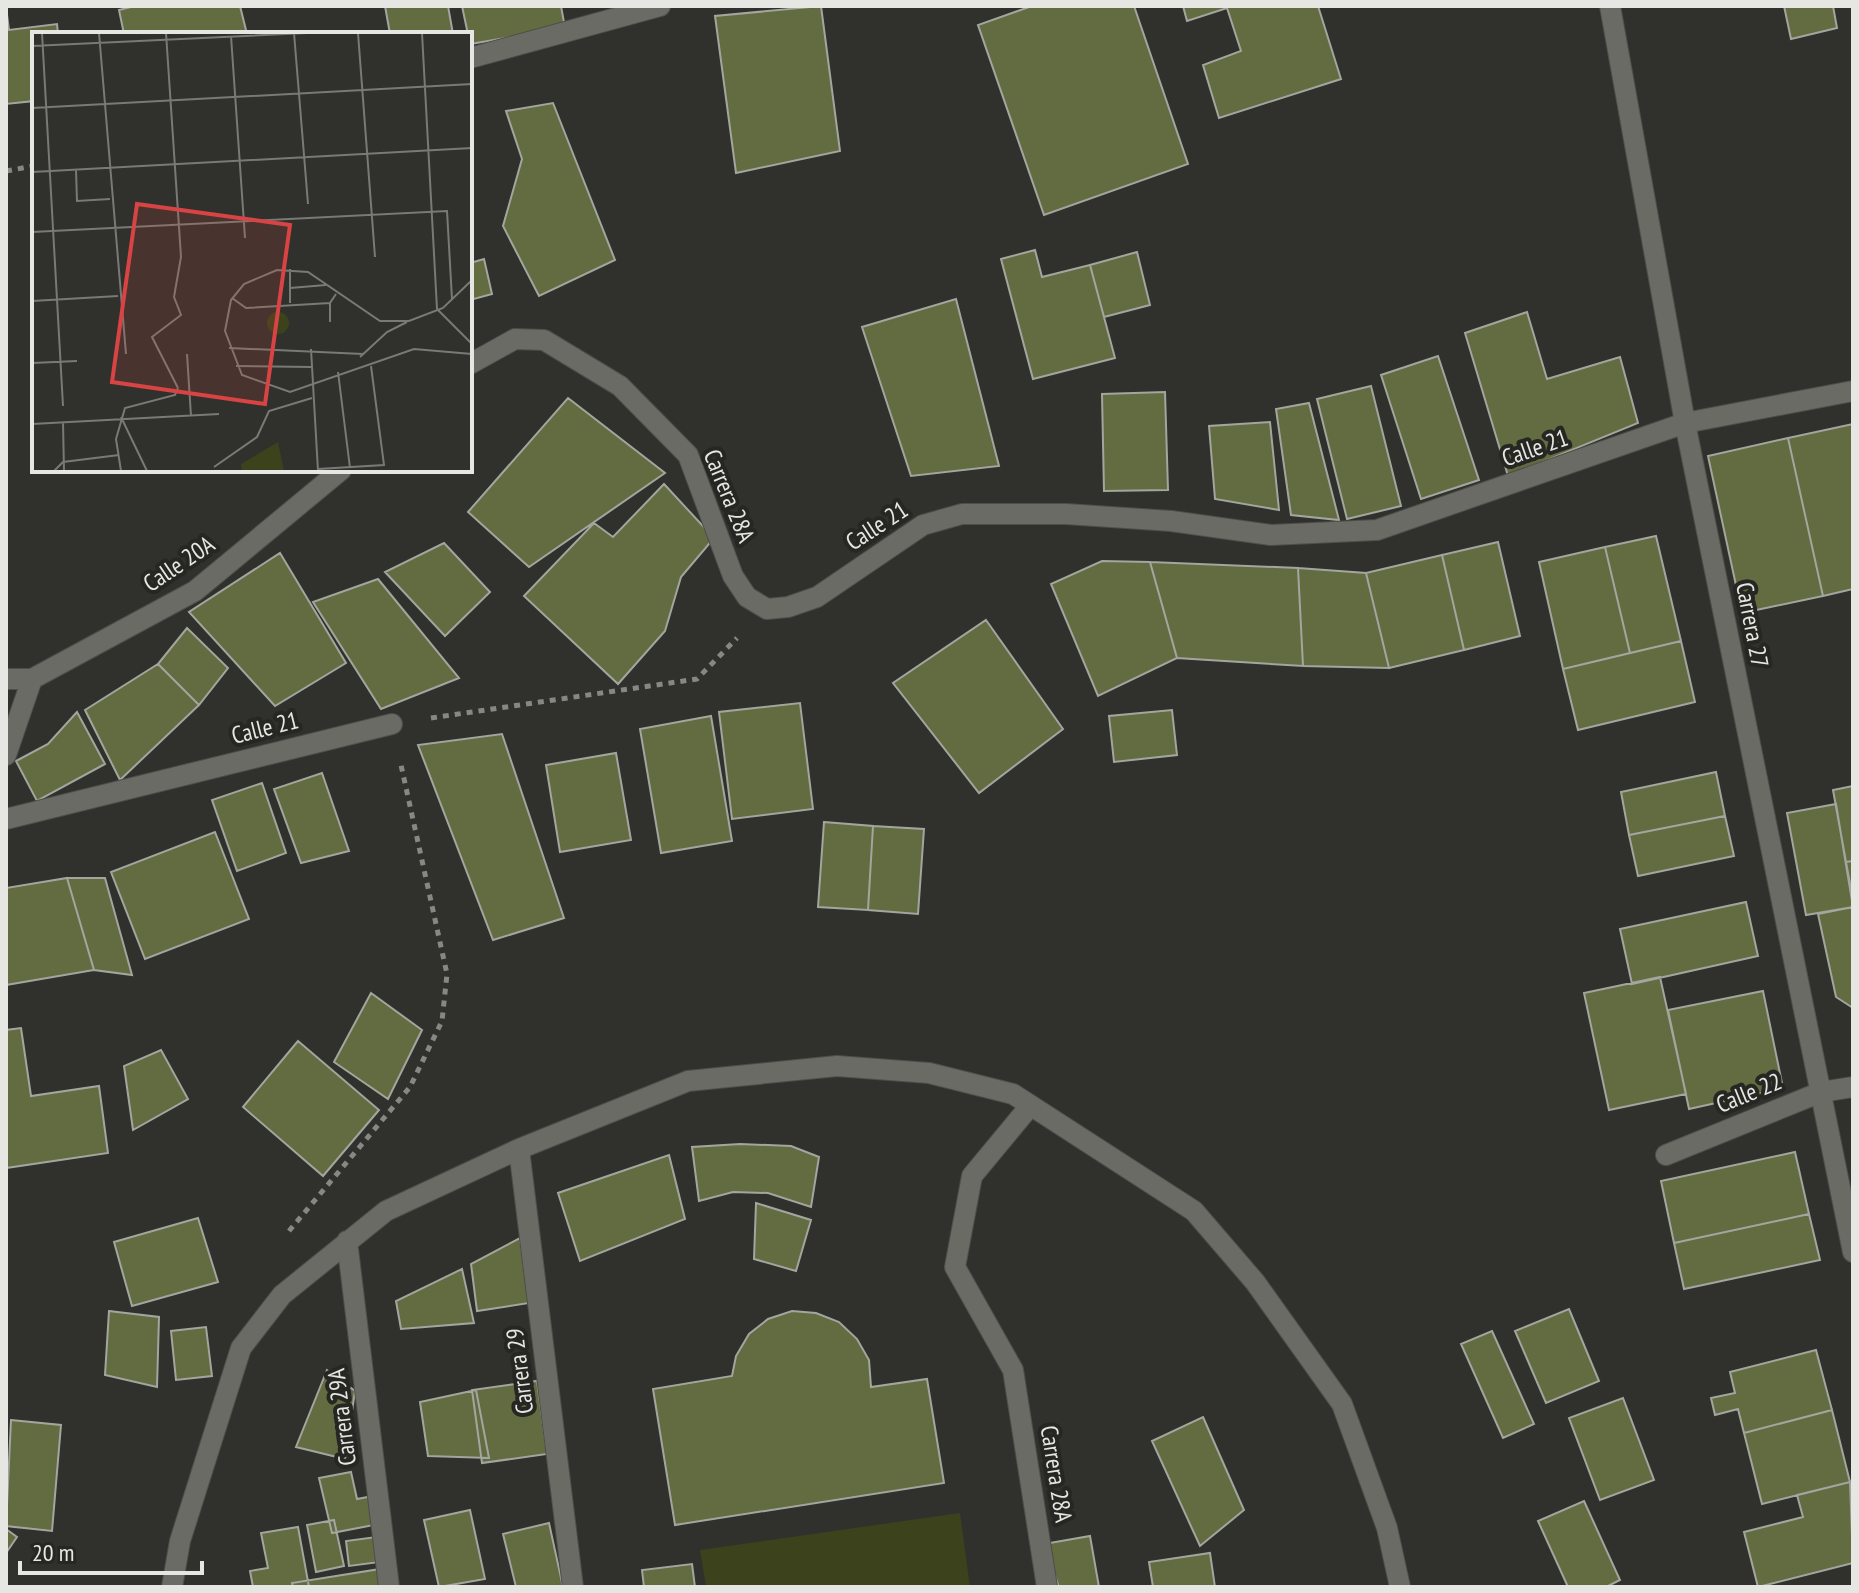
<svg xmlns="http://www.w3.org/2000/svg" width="1859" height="1593" font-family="'PT Sans Narrow',sans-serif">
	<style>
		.garden { fill: #3b421c }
		.building { fill: #636b41; stroke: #a3a59f; stroke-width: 2 }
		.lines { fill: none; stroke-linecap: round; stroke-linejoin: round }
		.minor-casing { stroke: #4e4e4a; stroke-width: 22 }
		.path { stroke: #878783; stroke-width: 5; stroke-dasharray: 6 6; stroke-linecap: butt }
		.minor { stroke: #6a6b65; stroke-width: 20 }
		.labels { text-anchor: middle; stroke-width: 8; stroke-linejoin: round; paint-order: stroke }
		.street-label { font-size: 24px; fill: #e6e6e3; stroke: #262722 }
		.inset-road { fill: none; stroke: #797975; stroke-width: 2 }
		.view { fill: #d84444; fill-opacity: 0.15; stroke: #d84444; stroke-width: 4 }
		.inset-edge { fill: none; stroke: #e6e6e3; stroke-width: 4 }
	</style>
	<rect width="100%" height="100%" fill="#30312c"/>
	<path class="garden" d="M 960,1513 L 970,1587 L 706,1587 L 700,1550 Z"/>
	<path class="building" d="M 135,6 L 240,6 L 247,34 L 124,34 L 119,10 Z
		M 385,6 L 448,6 L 453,34 L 390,34 Z
		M 462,6 L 561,6 L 565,28 L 470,44 Z
		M 821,6 L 840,151 L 736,173 L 715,16 Z
		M 1032,6 L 1134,6 L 1188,164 L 1044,215 L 978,25 Z
		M 1183,6 L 1318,6 L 1341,79 L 1219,118 L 1203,65 L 1241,51 L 1227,8 L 1187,21 Z
		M 1784,6 L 1833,6 L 1837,28 L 1791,39 Z
		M 6,7 L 9,30 L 57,24 L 58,34 L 34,34 L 34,101 L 6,104 Z
		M 553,103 L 615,260 L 539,296 L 503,226 L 522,159 L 506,111 Z
		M 1035,250 L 1042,277 L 1090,265 L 1115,358 L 1033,379 L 1001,259 Z
		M 1137,252 L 1150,305 L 1104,317 L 1090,265 Z
		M 484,259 L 492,294 L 470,300 L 470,263 Z
		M 956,299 L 999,466 L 911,476 L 862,327 Z
		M 1527,312 L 1547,379 L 1620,357 L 1638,423 L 1508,476 L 1465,333 Z
		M 1438,356 L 1479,480 L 1421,499 L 1381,375 Z
		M 1371,386 L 1401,506 L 1347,519 L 1317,399 Z
		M 1165,392 L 1168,490 L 1104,491 L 1102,394 Z
		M 568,398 L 665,473 L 529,567 L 468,512 Z
		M 1309,403 L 1339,520 L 1291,515 L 1276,409 Z
		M 1270,422 L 1279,510 L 1215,499 L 1209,426 Z
		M 1853,424 L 1853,589 L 1823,596 L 1788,438 Z
		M 1788,438 L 1823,596 L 1742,613 L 1708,456 Z
		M 664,484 L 714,538 L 681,577 L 665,631 L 618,684 L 524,596 L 594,523 L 613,537 Z
		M 1656,536 L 1681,641 L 1630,653 L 1605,547 Z
		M 1498,542 L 1520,636 L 1464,650 L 1442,555 Z
		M 444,543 L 490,592 L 445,636 L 385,572 Z
		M 1605,547 L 1630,653 L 1563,669 L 1539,562 Z
		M 280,553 L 346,663 L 275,706 L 189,612 Z
		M 1442,555 L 1464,650 L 1389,668 L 1366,573 Z
		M 1102,561 L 1150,562 L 1177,658 L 1098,696 L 1051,584 Z
		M 1150,562 L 1298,568 L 1303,666 L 1177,658 Z
		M 1298,568 L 1366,573 L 1389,668 L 1303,666 Z
		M 378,579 L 459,678 L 381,709 L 313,602 Z
		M 986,620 L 1063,729 L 979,793 L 893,683 Z
		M 187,628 L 228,668 L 199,705 L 158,664 Z
		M 1681,641 L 1695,702 L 1578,730 L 1563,669 Z
		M 158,664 L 199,705 L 120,780 L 85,710 Z
		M 800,703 L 813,809 L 732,819 L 719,712 Z
		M 1172,710 L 1177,755 L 1114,762 L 1109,716 Z
		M 77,712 L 105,764 L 37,801 L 16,761 L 48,744 Z
		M 711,716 L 732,841 L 661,853 L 640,729 Z
		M 502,734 L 564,918 L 493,940 L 418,745 Z
		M 616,753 L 631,840 L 560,852 L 546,765 Z
		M 1716,772 L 1725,816 L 1629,835 L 1621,792 Z
		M 322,773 L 349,851 L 301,863 L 274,789 Z
		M 262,783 L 286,853 L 237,871 L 212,800 Z
		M 1853,786 L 1853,861 L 1846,862 L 1833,790 Z
		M 1836,804 L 1853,907 L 1806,915 L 1787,813 Z
		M 1725,816 L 1734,856 L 1638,876 L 1629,835 Z
		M 824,822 L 873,826 L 868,910 L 818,907 Z
		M 873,826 L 924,829 L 918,914 L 868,910 Z
		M 215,832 L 249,919 L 145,959 L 111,872 Z
		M 1853,861 L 1853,900 L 1846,862 Z
		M 67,878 L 94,970 L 6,985 L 6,888 Z
		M 67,878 L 105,878 L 132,975 L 94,970 Z
		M 1746,902 L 1758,956 L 1632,984 L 1620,929 Z
		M 1853,907 L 1853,1008 L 1836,997 L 1818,914 Z
		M 1660,977 L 1686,1094 L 1609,1110 L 1584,993 Z
		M 1763,991 L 1783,1088 L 1689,1109 L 1668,1010 Z
		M 371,993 L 422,1030 L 388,1099 L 334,1062 Z
		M 21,1028 L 31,1096 L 99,1086 L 108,1153 L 6,1168 L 6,1030 Z
		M 298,1041 L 379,1110 L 323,1176 L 243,1107 Z
		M 161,1050 L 188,1099 L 133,1130 L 124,1066 Z
		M 740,1144 L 791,1146 L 819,1157 L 811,1207 L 768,1193 L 733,1192 L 699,1201 L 692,1147 Z
		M 1795,1152 L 1809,1214 L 1674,1243 L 1661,1181 Z
		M 669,1155 L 685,1219 L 580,1261 L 558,1193 Z
		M 756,1203 L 811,1220 L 796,1271 L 754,1259 Z
		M 1809,1214 L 1820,1260 L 1684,1289 L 1674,1243 Z
		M 198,1218 L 218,1282 L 132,1306 L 114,1242 Z
		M 520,1238 L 529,1303 L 477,1311 L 471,1264 Z
		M 462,1269 L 474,1323 L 401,1329 L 396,1301 Z
		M 1569,1309 L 1599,1381 L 1546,1403 L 1515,1331 Z
		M 109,1311 L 159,1317 L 157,1387 L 105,1375 Z
		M 792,1311 L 816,1313 L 839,1322 L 857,1339 L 869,1360 L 871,1387 L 927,1379 L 944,1483 L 675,1525 L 653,1389 L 732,1376 L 736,1356 L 749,1334 L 768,1319 Z
		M 206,1327 L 212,1376 L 176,1380 L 171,1331 Z
		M 1492,1331 L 1534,1424 L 1503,1438 L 1461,1344 Z
		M 1816,1350 L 1832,1410 L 1744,1433 L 1738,1409 L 1715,1415 L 1711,1398 L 1735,1393 L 1730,1372 Z
		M 327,1370 L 355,1391 L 345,1459 L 296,1447 Z
		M 537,1381 L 547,1454 L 482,1463 L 472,1390 Z
		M 476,1390 L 489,1458 L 428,1456 L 420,1402 Z
		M 1623,1398 L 1654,1480 L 1600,1500 L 1569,1418 Z
		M 1832,1410 L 1850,1482 L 1762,1504 L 1744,1433 Z
		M 1203,1417 L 1244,1510 L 1200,1546 L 1152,1441 Z
		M 11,1420 L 61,1425 L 52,1531 L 6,1526 Z
		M 351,1472 L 357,1499 L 373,1496 L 379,1524 L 332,1533 L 319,1478 Z
		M 1850,1482 L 1853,1563 L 1758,1587 L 1744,1532 L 1803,1517 L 1797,1495 Z
		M 1584,1501 L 1620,1580 L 1606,1587 L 1568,1587 L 1538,1521 Z
		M 470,1510 L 485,1579 L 439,1587 L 424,1520 Z
		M 334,1520 L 344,1566 L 316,1572 L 307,1525 Z
		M 549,1523 L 563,1587 L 516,1587 L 503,1534 Z
		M 298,1527 L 309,1587 L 253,1587 L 250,1571 L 268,1568 L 261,1533 Z
		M 6,1529 L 17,1537 L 6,1553 Z
		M 1090,1536 L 1099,1587 L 1059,1587 L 1044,1544 Z
		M 376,1537 L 380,1562 L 349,1566 L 346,1541 Z
		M 1210,1553 L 1215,1587 L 1153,1587 L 1149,1562 Z
		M 692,1564 L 695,1587 L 644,1587 L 642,1570 Z
		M 380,1569 L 382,1587 L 293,1587 L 292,1583 Z"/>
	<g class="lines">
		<g class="minor-casing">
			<path id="minor" d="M 1610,6 L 1685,423 L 1853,1252
				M 470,58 L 660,6
				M 470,364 L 515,339 L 544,340 L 620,386 L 688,455 L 733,576 L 747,597 L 767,609 L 788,607 L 817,597 L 923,525 L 962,514 L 1066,514 L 1171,521 L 1271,535 L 1377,530 L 1685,423 L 1853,391
				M 6,679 L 32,679 L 195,591 L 341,470
				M 6,755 L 32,679
				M 6,819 L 392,724
				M 1030,1106 L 972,1176 L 955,1267 L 1013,1370 L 1047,1587
				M 519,1149 L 573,1587
				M 1666,1155 L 1821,1092 L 1853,1087
				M 347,1241 L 389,1587
				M 172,1587 L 180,1541 L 241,1348 L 282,1295 L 386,1211 L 519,1149 L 688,1081 L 837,1066 L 929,1073 L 1013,1094 L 1194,1211 L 1255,1282 L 1342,1404 L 1387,1528 L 1400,1587"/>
		</g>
		<path class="path" d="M 6,171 L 34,166
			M 431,718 L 697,679 L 737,638
			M 289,1231 L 410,1087 L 442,1021 L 447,974 L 401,765"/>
		<use href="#minor" class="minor"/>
	</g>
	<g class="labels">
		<g class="street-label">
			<text transform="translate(1535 448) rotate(-19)" y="8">Calle 21</text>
			<text transform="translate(729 496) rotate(68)" y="8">Carrera 28A</text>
			<text transform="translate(877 526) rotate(-33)" y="8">Calle 21</text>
			<text transform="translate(179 564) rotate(-34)" y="8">Calle 20A</text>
			<text transform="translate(1752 625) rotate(79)" y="8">Carrera 27</text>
			<text transform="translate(265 728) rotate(-14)" y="8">Calle 21</text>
			<text transform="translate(1749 1093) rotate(-22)" y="8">Calle 22</text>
			<text transform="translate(520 1371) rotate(-97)" y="8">Carrera 29</text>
			<text transform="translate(342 1417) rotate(-97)" y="8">Carrera 29A</text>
			<text transform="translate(1056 1474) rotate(81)" y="8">Carrera 28A</text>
		</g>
	</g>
	<g transform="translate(32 32)">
		<rect width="440" height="440" fill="#30312c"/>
		<path d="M 246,410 L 252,439 L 210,439 L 209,432 Z" fill="#3b421c"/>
		<path d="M235 291a11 11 0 1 1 22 0a11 11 0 1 1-22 0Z" fill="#3b421c"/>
		<path class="inset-road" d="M 10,1 L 31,374M 67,1 L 94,322M 134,1 L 149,225 L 142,265 L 149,283 L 120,305 L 146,356M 262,1 L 276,172M 326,1 L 343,225M 390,1 L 405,277 L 440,312M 199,4 L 213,206M 0,14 L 275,1M 0,76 L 440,52M 44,138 L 45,169 L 78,167M 0,140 L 440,116M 0,200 L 415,179 L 420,267M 440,248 L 411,276 L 377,289 L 348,289 L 276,240 L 245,238 L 212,252 L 199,268 L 193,299 L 210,343 L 258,360 L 382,317 L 440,322M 258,256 L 294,253M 200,266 L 214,276 L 298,271M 0,269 L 86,264M 258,271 L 258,237M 298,290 L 298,271 L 304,262M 197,316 L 331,322M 279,317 L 286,439M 155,322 L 159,384M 328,325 L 355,300 L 375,290M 0,331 L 45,329M 204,334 L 280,335M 306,340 L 318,436M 89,385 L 115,439M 31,390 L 32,439M 0,392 L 187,382M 182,435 L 225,405 L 237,379 L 280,366M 286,437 L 352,433 L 339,334M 22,439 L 31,430 L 87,423M 89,439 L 84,407 L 93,376 L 143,363 L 146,356"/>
		<path class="view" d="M 105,172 L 258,193 L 233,372 L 80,350 Z"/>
		<rect width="440" height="440" class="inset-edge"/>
	</g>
	<rect width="1859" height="1593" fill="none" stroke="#e6e6e3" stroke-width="16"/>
	<path d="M20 1561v12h182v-12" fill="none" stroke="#e6e6e3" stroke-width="4"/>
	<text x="32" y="1561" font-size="24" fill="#e6e6e3" stroke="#262722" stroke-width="6" paint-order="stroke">20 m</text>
</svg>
